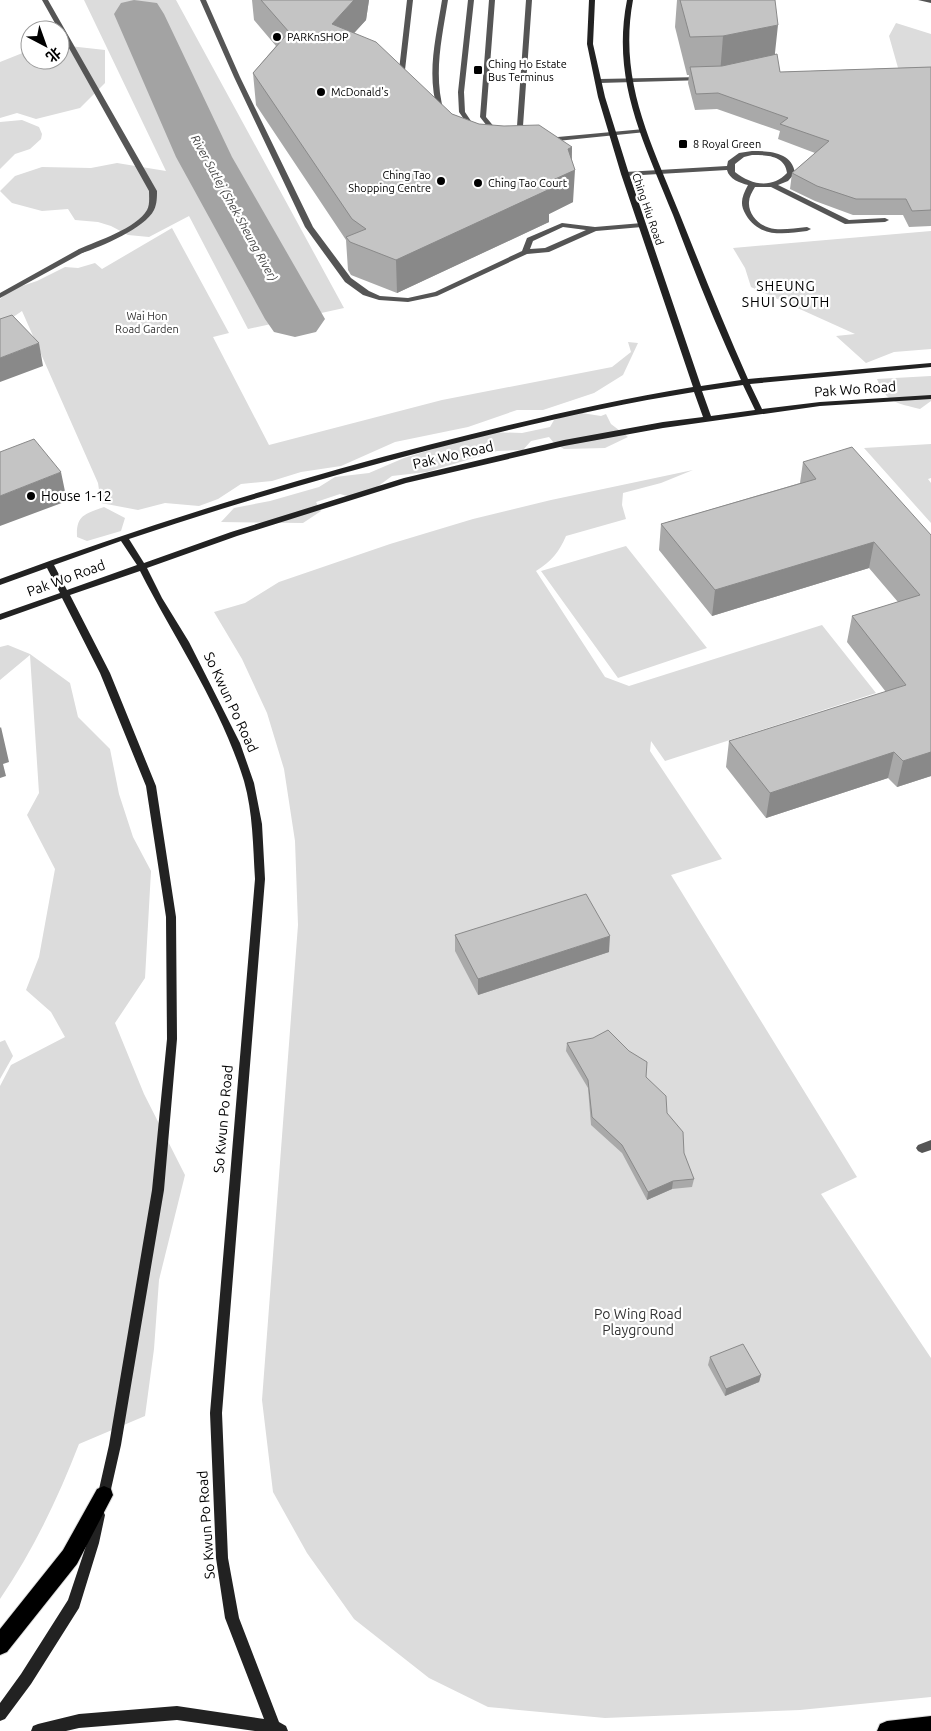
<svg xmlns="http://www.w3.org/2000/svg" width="931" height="1731" font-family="Ubuntu,'Noto Sans SC',sans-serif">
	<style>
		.green { fill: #dcdcdc }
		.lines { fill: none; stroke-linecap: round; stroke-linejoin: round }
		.river { fill: #a3a3a3; fill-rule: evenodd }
		.highway-casing { stroke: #dbdbdb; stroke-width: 2 }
		.lane { fill: #555; fill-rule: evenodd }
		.street { fill: #555; fill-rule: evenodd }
		.secondary { fill: #222; fill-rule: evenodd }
		.highway { fill: #000; fill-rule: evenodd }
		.wall { fill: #a9a9a9 }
		.shaded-wall { fill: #898989 }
		.building { fill: #c4c4c4; stroke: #898989 }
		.poi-dot { fill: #000; stroke: #fff; stroke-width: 2 }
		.labels { text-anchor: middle; stroke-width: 4.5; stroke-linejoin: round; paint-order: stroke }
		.far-poi-label { font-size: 11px; fill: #000; stroke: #fff; text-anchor: start }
		.far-street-label { font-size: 11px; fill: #000; stroke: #fff }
		.far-park-label { font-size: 11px; fill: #333; stroke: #fff }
		.far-water-label { font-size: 12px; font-style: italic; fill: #444; stroke: #fff }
		.far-quarter-label { font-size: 14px; letter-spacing: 1px; fill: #000; stroke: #fff }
		.street-label { font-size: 14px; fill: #000; stroke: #fff }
		.poi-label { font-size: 14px; fill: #000; stroke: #fff; text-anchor: start }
		.park-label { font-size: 14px; fill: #333; stroke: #fff }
	</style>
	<rect width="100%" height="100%" fill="#fff"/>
	<path class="green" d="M 84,0 L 176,0 L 344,308 L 248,329 L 189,216 L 149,237 L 128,235 L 111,226 L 98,222 L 75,220 L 68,209 L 42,211 L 12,203 L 0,191 L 15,176 L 42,167 L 91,168 L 117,163 L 166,171 Z
		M 896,23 L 931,34 L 931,86 L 902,82 L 889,36 Z
		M 60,45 L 105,50 L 105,83 L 80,108 L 36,119 L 17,113 L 0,118 L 0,62 L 30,50 L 30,60 L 60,60 Z
		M 22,120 L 39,127 L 42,134 L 41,139 L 30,149 L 15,154 L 0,169 L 0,122 Z
		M 172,228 L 229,333 L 213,337 L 269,445 L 442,400 L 612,367 L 631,352 L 628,342 L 638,343 L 623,375 L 594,393 L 543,410 L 517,410 L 468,427 L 395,442 L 341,466 L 301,472 L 272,481 L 241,484 L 218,499 L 199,506 L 165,503 L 138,510 L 101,503 L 98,483 L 22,311 L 0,326 L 0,299 L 10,290 L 37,281 L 65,267 L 78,268 L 95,263 L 102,269 Z
		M 931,231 L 931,349 L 894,352 L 866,363 L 836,336 L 855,334 L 751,287 L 745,268 L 733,248 Z
		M 931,376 L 931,401 L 920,409 C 897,403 886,403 877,379 Z
		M 575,412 L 601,416 L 606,414 L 611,424 L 628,437 L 605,448 L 564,449 L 554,443 L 549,437 L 531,441 L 523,450 L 497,451 L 427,472 L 392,476 L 370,492 L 355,498 L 340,494 L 316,502 L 321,511 L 303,523 L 221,522 L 234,508 L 270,501 L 319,487 L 335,477 L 369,473 L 404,458 L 488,432 L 522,433 L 550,427 L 554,420 Z
		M 931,444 L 931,478 L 928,479 L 931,483 L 931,523 L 864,448 Z
		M 693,470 L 661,483 L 623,493 L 622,505 L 626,519 L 566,536 C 559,552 552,561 536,571 L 605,677 L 629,686 L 822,625 L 876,693 L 665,761 L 651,741 L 650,751 L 722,859 L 671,875 L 857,1177 L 821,1194 L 931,1358 L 931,1697 L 800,1710 L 605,1718 L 488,1707 L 429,1678 L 354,1619 L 307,1553 L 273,1492 L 262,1400 L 298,925 L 295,841 L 284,769 L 267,713 L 242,659 L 214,612 L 245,603 L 279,582 L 390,544 L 473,519 L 551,500 Z
		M 104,507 L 125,518 L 121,531 L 87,541 L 77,537 C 76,515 85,514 104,507 Z
		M 626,546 L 707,648 L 618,678 L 541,571 Z
		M 8,645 L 30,654 L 70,683 L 78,717 L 110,749 L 119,794 L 133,837 L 151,871 L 145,978 L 115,1023 L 144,1094 L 185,1175 L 159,1280 L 154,1349 L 145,1416 L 79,1444 C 58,1498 33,1551 0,1599 L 0,1086 L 11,1065 L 65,1037 L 51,1012 L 26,990 L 39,957 L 55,869 L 27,815 L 39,793 L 30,655 L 0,680 L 0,647 Z
		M 5,1040 L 13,1056 L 0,1079 L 0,1042 Z"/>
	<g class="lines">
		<path class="river" d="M 134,0 L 157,3 L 164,14 L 232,157 L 325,319 L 316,332 L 295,337 L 274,332 L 265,319 L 176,157 L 114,14 L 121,3 Z"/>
		<g class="highway-casing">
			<path id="highway" d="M 104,1486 L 111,1489 L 113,1495 L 77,1564 L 7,1652 L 0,1655 L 0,1629 L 63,1550 L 97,1489 Z
				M 931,1716 L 931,1731 L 877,1731 L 880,1724 L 887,1721 Z"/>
		</g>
		<path class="lane" d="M 42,0 L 48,0 L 157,191 C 157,197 157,204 154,210 C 145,228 101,247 82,253 L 78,251 L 79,249 C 97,241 137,228 147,210 C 150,205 149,197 149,191 Z
			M 200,0 L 206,0 L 240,77 L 313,227 L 351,278 L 369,291 L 380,296 L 408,298 L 435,292 L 522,251 L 527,238 L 562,223 L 595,227 L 642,223 L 646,225 L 642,227 L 596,231 L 549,252 L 527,254 L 437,296 L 408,302 L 379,300 L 363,295 L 345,282 L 305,227 L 234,77 ZM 563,227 L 586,230 L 545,248 L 530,249 L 533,241 Z
			M 407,0 L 413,0 L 405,70 L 412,78 L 409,80 L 399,70 Z
			M 442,0 L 448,0 C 442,38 433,74 444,112 L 441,114 L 438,112 C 426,74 436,38 442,0 Z
			M 468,0 L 474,0 L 464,92 L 465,112 L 477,130 L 474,132 L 472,131 L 459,112 L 458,92 Z
			M 489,0 L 495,0 L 486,117 L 500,134 L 496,136 L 494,135 L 480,117 Z
			M 526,0 L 532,0 L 523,126 L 525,132 L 530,137 L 526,139 L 520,134 L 517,126 Z
			M 918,0 L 931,0 L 931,3 Z
			M 703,77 L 706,79 L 705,80 L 599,83 L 596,81 L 599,79 Z
			M 644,129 L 646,130 L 646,132 L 547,142 L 543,140 L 547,138 Z
			M 752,151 C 769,151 792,152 795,173 L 788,181 L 778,185 L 849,220 L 885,218 L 889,220 L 885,222 L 845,224 L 771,187 L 755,187 C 752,192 749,197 749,202 C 748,216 762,228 775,229 C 785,230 796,228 807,227 L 811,229 L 807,231 C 784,234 760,238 746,215 C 739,204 742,196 748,185 C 740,183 729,179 727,170 L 625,176 L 621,174 L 625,172 L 727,166 L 728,161 L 739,153 ZM 752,155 C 766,155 785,155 787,173 C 772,189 751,185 735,172 L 735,164 L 744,157 Z"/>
		<path class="street" d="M 79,249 L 82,249 L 86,251 L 0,298 L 0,293 Z
			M 931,1140 L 931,1150 L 922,1153 L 918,1151 L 916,1148 L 918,1145 Z"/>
		<path class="secondary" d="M 589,0 L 595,0 L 593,44 L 605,97 L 629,174 L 701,386 L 741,380 C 716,326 694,271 673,215 C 644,142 611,81 627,0 L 633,0 C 618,81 651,142 680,215 C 702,270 724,325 748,379 L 931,363 L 931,367 L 750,384 L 762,409 L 820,402 L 931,395 L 931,399 L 820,406 L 663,428 L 564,446 L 406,483 L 237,536 L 147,568 L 162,598 L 189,642 L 240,743 L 254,783 L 262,824 L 265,879 L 222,1413 L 228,1558 L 239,1618 L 279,1722 L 286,1726 L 288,1731 L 255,1731 L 177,1720 L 79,1728 L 66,1731 L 31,1731 L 33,1726 L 38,1724 L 79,1714 L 177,1706 L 264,1719 L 225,1618 L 216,1558 L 210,1413 L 255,879 C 253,846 253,813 244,781 C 221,706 175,640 140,571 L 70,595 L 110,673 L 156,786 L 176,917 L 177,1039 L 164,1190 L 121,1445 L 109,1498 L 107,1502 L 103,1504 L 99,1502 L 97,1498 L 109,1445 L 152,1190 L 167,1039 L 166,917 L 146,786 L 100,673 L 62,598 L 0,620 L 0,614 L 60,593 L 47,568 L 0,585 L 0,579 C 140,527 282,483 428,445 C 515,423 603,402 693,387 L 621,174 L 598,97 L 587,44 ZM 743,385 L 755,410 L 711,416 L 702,391 ZM 694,392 L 703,417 L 663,422 L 564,440 L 404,478 L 231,532 L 144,563 L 129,539 C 229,505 330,476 433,449 C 519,427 606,406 694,392 ZM 121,541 L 137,565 L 67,590 L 54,565 Z
			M 99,1509 L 103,1511 L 105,1515 L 99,1543 L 79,1608 L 31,1684 L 5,1719 L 0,1721 L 0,1703 L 21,1674 L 68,1600 L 87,1543 L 93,1515 L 95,1511 Z"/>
		<use href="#highway" class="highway"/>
	</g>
	<path class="wall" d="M 252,0 L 369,0 L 366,20 L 354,33 L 452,114 L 479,124 L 572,147 L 572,161 L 573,202 L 549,214 L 549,222 L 397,293 L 351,275 L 348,270 L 346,240 L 256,105 L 253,73 L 276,46 L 254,20 Z
		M 677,0 L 775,0 L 775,55 L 780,72 L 931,67 L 931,226 L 909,227 L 903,215 L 853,215 L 815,201 L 790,189 L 792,173 L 815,153 L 778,139 L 780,131 L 717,109 L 695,110 L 688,83 L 689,75 L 687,75 L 675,27 Z
		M 803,462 L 931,535 L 931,776 L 897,787 L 888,778 L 766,818 L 726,767 L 729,741 L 886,692 L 847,642 L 852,616 L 898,602 L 869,568 L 712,616 L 659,550 L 661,524 L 800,483 Z
		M 455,935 L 609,952 L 478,995 L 455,951 Z
		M 567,1043 L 646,1077 L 667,1113 L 694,1179 L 692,1187 L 672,1189 L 647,1200 L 622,1153 L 591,1125 L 588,1088 L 566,1051 Z
		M 710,1357 L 761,1375 L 759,1382 L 725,1396 L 708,1365 Z"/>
	<path class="shaded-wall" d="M 354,0 L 369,0 L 366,20 L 334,55 L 332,24 Z
		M 778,25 L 774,62 L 720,74 L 723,36 Z
		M 572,147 L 571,171 L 575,170 L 573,202 L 549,214 L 549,222 L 397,293 L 396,260 L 544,184 L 568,149 Z
		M 39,343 L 43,366 L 0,382 L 0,358 Z
		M 61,472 L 67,501 L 0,526 L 0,496 Z
		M 874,542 L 869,568 L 712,616 L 715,590 Z
		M 1,727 L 9,762 L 3,764 L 6,776 L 0,778 L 0,728 Z
		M 894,752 L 888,778 L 766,818 L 770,793 Z
		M 931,752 L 931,776 L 897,787 L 903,761 Z
		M 610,936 L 609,952 L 478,995 L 478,979 Z
		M 673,1181 L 672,1189 L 647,1200 L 648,1192 Z
		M 761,1375 L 759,1382 L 725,1396 L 726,1389 Z"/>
	<path class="building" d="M 261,0 L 354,0 L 332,24 L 376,42 L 452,114 L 479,124 L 504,126 L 539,125 L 572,147 L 568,149 L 575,170 L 544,184 L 550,189 L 396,260 L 350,242 L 346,237 L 366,229 L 352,219 L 253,73 L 289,32 Z
		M 680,0 L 775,0 L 778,25 L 723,36 L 690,37 Z
		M 777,54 L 780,72 L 931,67 L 931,210 L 912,211 L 906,199 L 856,199 L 817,186 L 792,173 L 829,141 L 780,124 L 788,118 L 718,93 L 696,94 L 690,67 L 722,66 Z
		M 12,315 L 39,343 L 0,358 L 0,319 Z
		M 34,439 L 61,472 L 0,496 L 0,452 Z
		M 852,447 L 931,535 L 931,752 L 903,761 L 894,752 L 770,793 L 729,741 L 906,685 L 852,616 L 920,595 L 874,542 L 715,590 L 661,524 L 816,479 L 803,462 Z
		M 586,894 L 610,936 L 478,979 L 455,935 Z
		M 608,1030 L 629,1051 L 647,1062 L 646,1077 L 666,1096 L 667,1113 L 683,1132 L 684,1153 L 694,1179 L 673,1181 L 648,1192 L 622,1145 L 592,1117 L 588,1080 L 567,1043 L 593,1038 Z
		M 743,1344 L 761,1375 L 726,1389 L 710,1357 Z"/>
	<g class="poi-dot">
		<circle cx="277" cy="37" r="5"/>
		<rect x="473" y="65" width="10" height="10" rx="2.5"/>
		<circle cx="321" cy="92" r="5"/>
		<rect x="678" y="139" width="10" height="10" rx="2.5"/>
		<circle cx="441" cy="181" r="5"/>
		<circle cx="478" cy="183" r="5"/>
		<circle cx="31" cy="496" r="5"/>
	</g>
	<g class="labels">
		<g class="far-poi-label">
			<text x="287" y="41">PARKnSHOP</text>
			<text x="488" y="68">Ching Ho Estate<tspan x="488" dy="13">Bus Terminus</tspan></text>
			<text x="331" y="96">McDonald's</text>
			<text x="693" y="148">8 Royal Green</text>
			<text x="431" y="179" text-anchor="end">Ching Tao<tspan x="431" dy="13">Shopping Centre</tspan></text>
			<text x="488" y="187">Ching Tao Court</text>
		</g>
		<g class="far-street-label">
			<text transform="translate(648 209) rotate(71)" y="4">Ching Hiu Road</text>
		</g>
		<g class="far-park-label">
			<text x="147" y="320">Wai Hon<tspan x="147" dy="13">Road Garden</tspan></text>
		</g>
		<g class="far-water-label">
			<text transform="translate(234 208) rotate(61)" y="4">River Sutlej (Shek Sheung River)</text>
		</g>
		<g class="far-quarter-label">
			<text x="786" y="291">SHEUNG<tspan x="786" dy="16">SHUI SOUTH</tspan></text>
		</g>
		<g class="street-label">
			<text transform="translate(855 389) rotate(-4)" y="5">Pak Wo Road</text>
			<text transform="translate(453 455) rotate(-13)" y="5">Pak Wo Road</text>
			<text transform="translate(66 578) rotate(-20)" y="5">Pak Wo Road</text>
			<text transform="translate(231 702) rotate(65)" y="5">So Kwun Po Road</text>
			<text transform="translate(223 1119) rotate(-85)" y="5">So Kwun Po Road</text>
			<text transform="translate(206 1525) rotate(-94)" y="5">So Kwun Po Road</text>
		</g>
		<g class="poi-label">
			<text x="41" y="501">House 1-12</text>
		</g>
		<g class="park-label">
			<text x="638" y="1319">Po Wing Road<tspan x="638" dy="16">Playground</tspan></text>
		</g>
	</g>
	<g transform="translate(45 45) rotate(139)"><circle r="24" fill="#ffffff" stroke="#999999"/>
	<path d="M0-4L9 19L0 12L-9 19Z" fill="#000000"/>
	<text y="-8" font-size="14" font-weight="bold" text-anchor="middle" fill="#000000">北</text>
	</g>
</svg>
